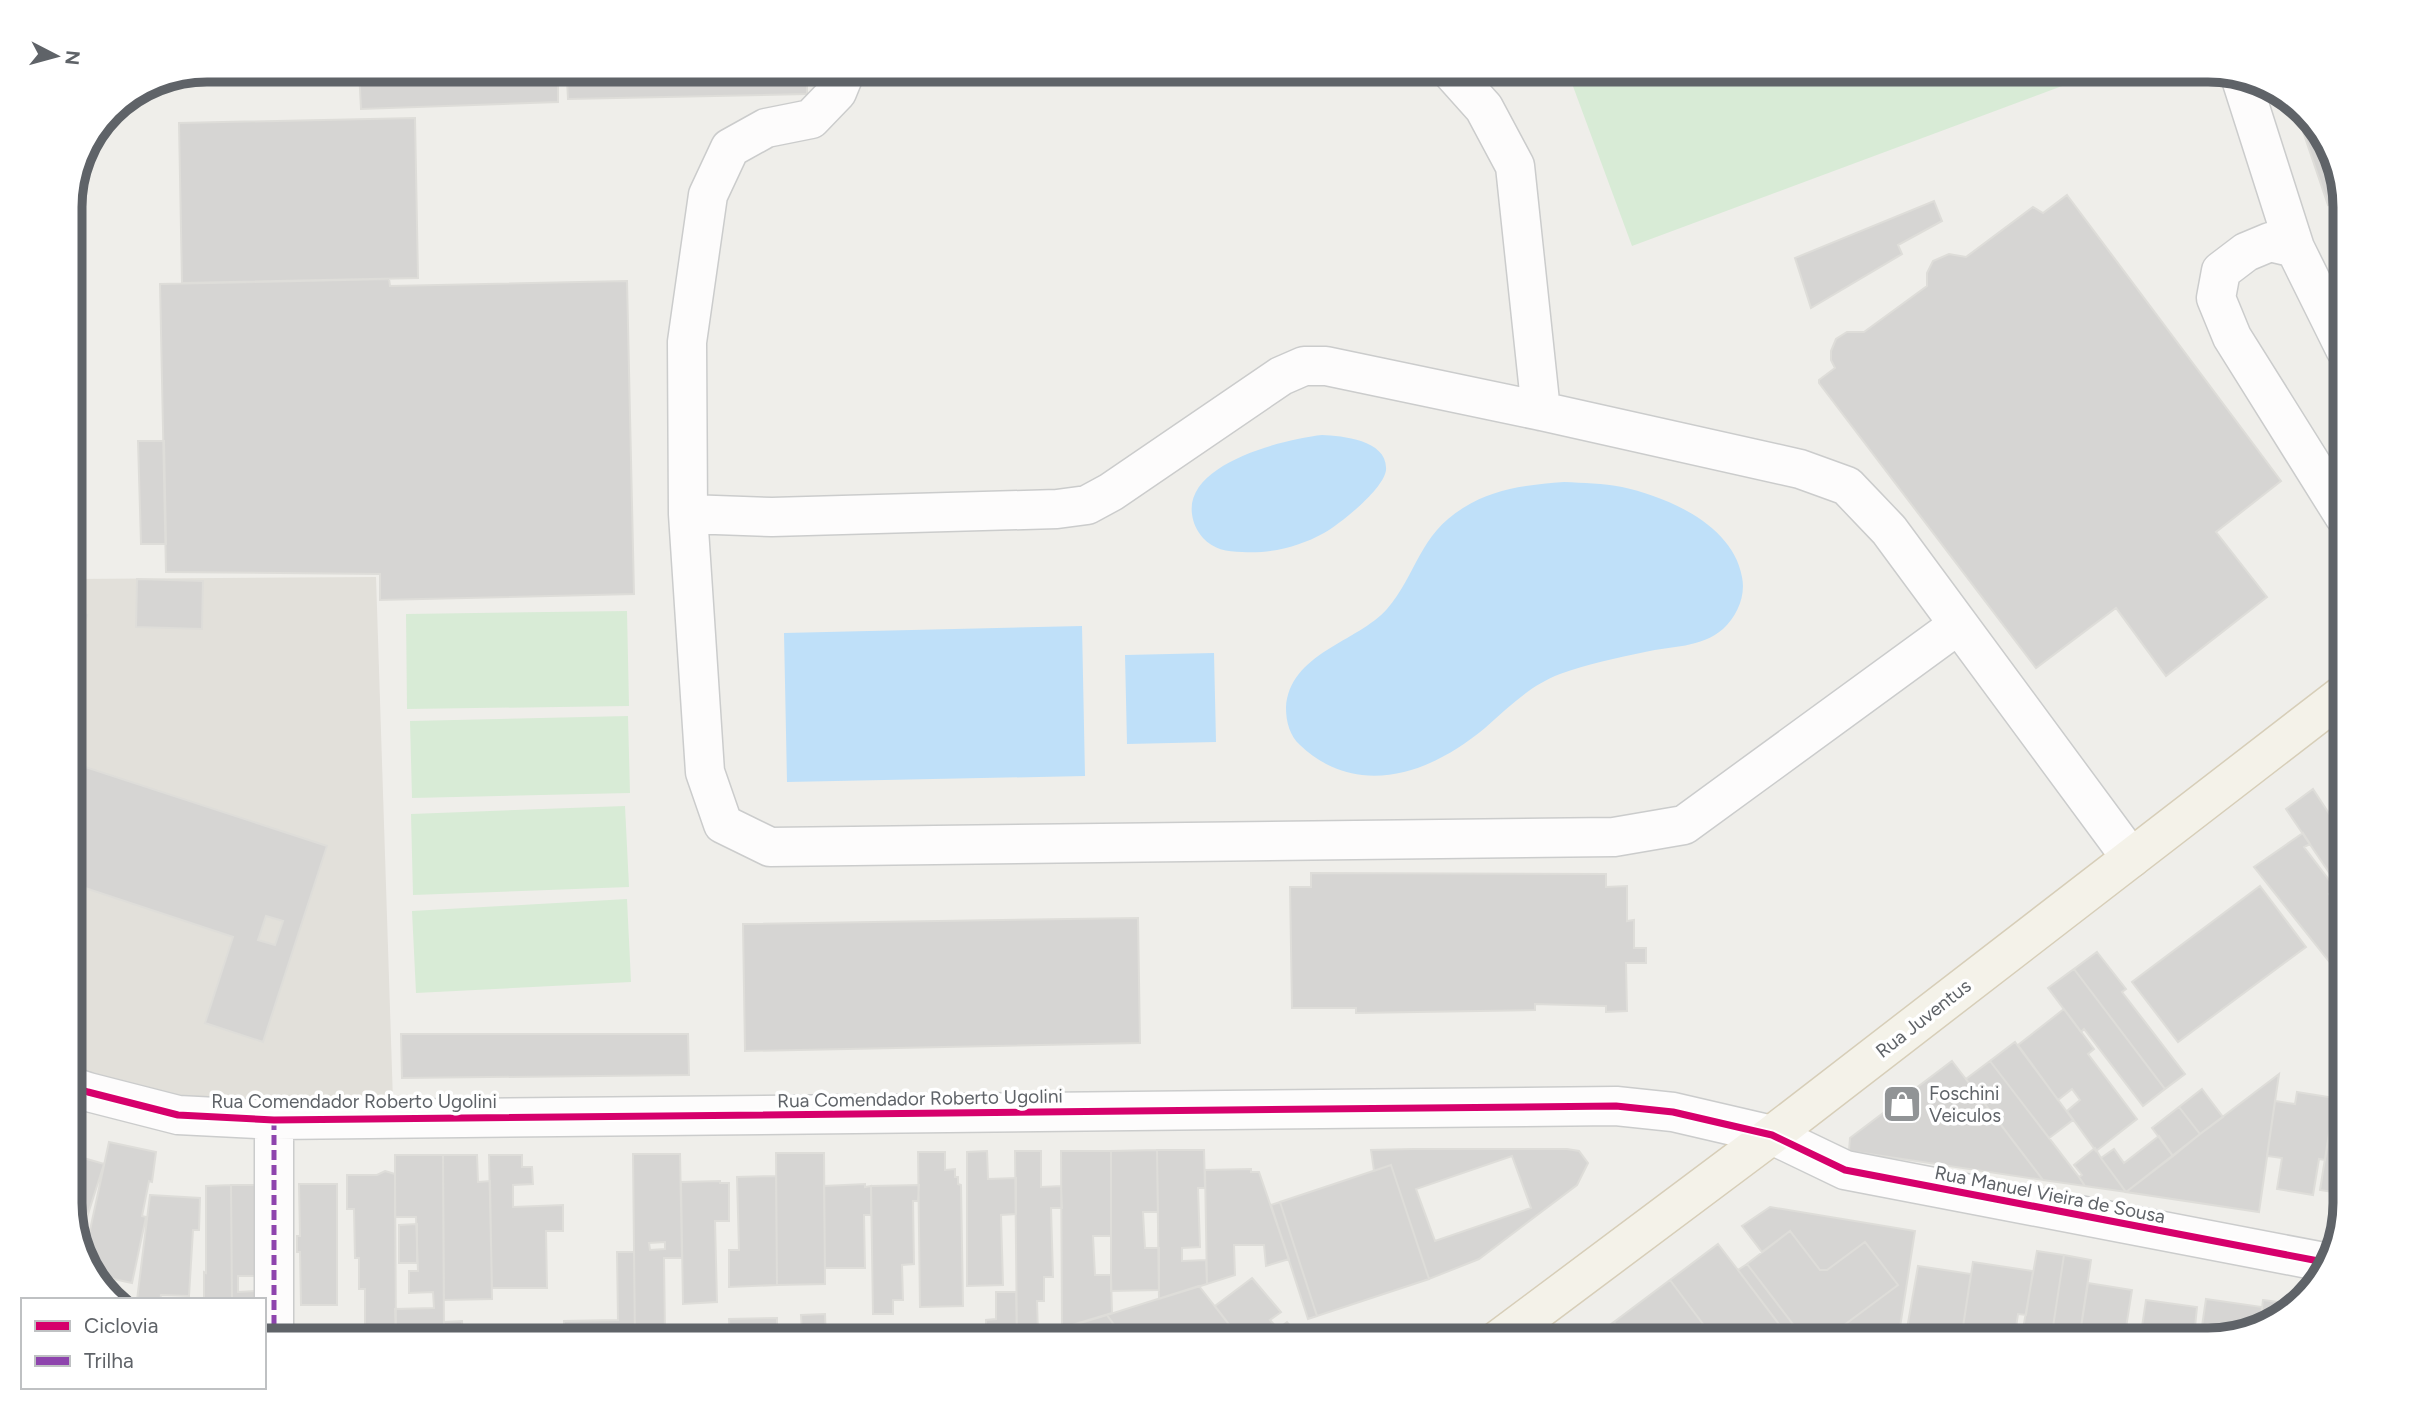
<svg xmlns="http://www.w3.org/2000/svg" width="2415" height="1410" font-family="Figtree,sans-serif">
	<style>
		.education { fill: #e2e0da }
		.green { fill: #d8ebd6 }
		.water { fill: #bfe0f9 }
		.building { fill: #d6d5d3; stroke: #deddd9; stroke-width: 2; fill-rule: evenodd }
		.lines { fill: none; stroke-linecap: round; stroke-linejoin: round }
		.minor-casing { stroke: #cbcccc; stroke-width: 41 }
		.major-casing { stroke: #d7ceb8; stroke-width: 41 }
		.minor { stroke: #fdfcfc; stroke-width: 38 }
		.major { stroke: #f4f2e9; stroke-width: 38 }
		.quiet { stroke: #8e44ad; stroke-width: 5; stroke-dasharray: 10 5; stroke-linecap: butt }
		.cycleway-casing { stroke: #fff; stroke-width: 11 }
		.cycleway { stroke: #d6006c; stroke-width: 7 }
		.labels { text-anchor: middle; stroke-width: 7; stroke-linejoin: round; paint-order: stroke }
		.street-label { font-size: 19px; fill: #5f6368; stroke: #fff }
		.poi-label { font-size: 19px; fill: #5f6368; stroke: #fff; text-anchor: start }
		.rim { fill: none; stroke: #5f6368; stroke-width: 9 }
	</style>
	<rect width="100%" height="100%" fill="#efeeea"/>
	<path class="education" d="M 376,577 L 393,1102 L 232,1110 L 70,1073 L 70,579 Z"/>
	<path class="green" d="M 1567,70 L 2105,70 L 1632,246 Z
		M 627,611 L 629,706 L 407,709 L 406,614 Z
		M 628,716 L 630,793 L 412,798 L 410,721 Z
		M 625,806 L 629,887 L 413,895 L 411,814 Z
		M 627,899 L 631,982 L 416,993 L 412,911 Z"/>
	<path class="water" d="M 1322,435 C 1343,436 1388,440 1386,470 C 1384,489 1340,524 1324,533 C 1299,547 1269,554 1242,552 C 1227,552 1213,549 1203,538 C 1197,531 1193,523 1192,514 C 1185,463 1285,439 1322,435 Z
		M 1564,482 C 1583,483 1603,483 1622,487 C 1668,497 1733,525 1742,577 C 1746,596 1737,616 1723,629 C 1701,648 1671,646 1645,652 C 1617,658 1587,664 1560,674 C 1529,686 1509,707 1485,728 C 1451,756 1408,780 1362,775 C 1339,772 1317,762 1300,745 C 1290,736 1286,722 1286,708 C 1289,653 1358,642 1387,609 C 1417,574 1419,535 1463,508 C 1495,488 1527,485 1564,482 Z
		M 1082,626 L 1085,776 L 787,782 L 784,633 Z
		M 1214,653 L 1216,742 L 1127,744 L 1125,655 Z"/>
	<path class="building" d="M 359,70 L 807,70 L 807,94 L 568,99 L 567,80 L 558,80 L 558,102 L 361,109 Z
		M 2294,105 L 2322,131 L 2345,200 L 2328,205 Z
		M 415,118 L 418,278 L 182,283 L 179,123 Z
		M 2067,195 L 2281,481 L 2216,532 L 2267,597 L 2166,676 L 2116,608 L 2036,668 L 1819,383 L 1819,380 L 1835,368 L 1831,360 L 1831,351 L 1836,339 L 1847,332 L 1864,332 L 1927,286 L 1927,273 L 1933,261 L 1949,254 L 1966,257 L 2033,207 L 2043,213 Z
		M 1934,201 L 1942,221 L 1898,245 L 1902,254 L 1811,308 L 1795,258 Z
		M 389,279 L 390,286 L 627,281 L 634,594 L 380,600 L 380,574 L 166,572 L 160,284 Z
		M 138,441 L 164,441 L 166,544 L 141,544 Z
		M 137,579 L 203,581 L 202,629 L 136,627 Z
		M 70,609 L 87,615 L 70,666 Z
		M 70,762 L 327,846 L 263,1042 L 205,1023 L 233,937 L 70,883 ZM 266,916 L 283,921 L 275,945 L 258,940 Z
		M 2313,789 L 2345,838 L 2345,896 L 2286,809 Z
		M 2303,833 L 2310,844 L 2304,847 L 2336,889 L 2329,894 L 2345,915 L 2345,923 L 2330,933 L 2345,953 L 2345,970 L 2339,974 L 2254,867 Z
		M 1311,873 L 1606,874 L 1606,887 L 1627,886 L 1627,921 L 1634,920 L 1634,948 L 1646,948 L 1646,963 L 1626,963 L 1627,1011 L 1606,1012 L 1606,1006 L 1535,1004 L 1535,1010 L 1356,1013 L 1356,1008 L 1292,1008 L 1290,887 L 1311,887 Z
		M 2260,886 L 2306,947 L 2178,1042 L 2132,982 Z
		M 1138,918 L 1140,1043 L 745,1051 L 743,924 Z
		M 2097,952 L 2126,989 L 2122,992 L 2185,1074 L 2165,1089 L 2074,969 Z
		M 2074,969 L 2165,1089 L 2143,1106 L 2084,1029 L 2081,1032 L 2048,988 Z
		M 2064,1009 L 2094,1049 L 2088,1054 L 2137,1119 L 2096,1151 L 2067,1111 L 2080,1100 L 2072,1089 L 2058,1100 L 2018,1045 Z
		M 401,1034 L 688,1034 L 689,1075 L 402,1078 Z
		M 2015,1042 L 2073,1120 L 2049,1138 L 1990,1061 Z
		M 1952,1061 L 2043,1180 L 1849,1151 L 1850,1138 Z
		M 1990,1061 L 2079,1177 L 2085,1186 L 2043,1180 L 1966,1079 Z
		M 2340,1065 L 2345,1065 L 2345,1194 L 2320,1190 Z
		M 2279,1074 L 2259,1212 L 2126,1192 L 2200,1134 Z
		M 2202,1089 L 2223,1117 L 2200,1134 L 2179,1107 Z
		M 2297,1092 L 2335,1098 L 2325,1160 L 2319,1159 L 2313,1195 L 2277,1189 L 2282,1158 L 2267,1156 L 2275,1101 L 2295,1104 Z
		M 2179,1107 L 2200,1134 L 2173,1156 L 2152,1128 Z
		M 2159,1136 L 2173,1156 L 2126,1192 L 2101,1158 L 2114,1149 L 2124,1163 Z
		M 109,1142 L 156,1152 L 152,1182 L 149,1181 L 142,1216 L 146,1217 L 132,1283 L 100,1276 L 99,1282 L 89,1272 L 84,1258 Z
		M 2095,1148 L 2101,1158 L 2126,1192 L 2085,1186 L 2079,1177 L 2082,1175 L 2074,1165 Z
		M 1413,1149 L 1567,1149 L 1579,1151 L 1588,1163 L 1577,1185 L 1479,1259 L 1429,1279 L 1391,1165 L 1374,1171 L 1371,1150 Z
		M 1157,1150 L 1158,1212 L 1143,1212 L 1145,1248 L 1159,1248 L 1159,1290 L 1111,1291 L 1111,1151 Z
		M 1157,1150 L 1204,1150 L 1205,1188 L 1198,1188 L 1200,1247 L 1182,1248 L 1182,1261 L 1206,1260 L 1207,1284 L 1159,1299 Z
		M 987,1151 L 988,1179 L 1016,1178 L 1016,1214 L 1001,1215 L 1003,1285 L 967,1286 L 967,1152 Z
		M 1015,1151 L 1041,1151 L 1041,1187 L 1061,1186 L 1062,1208 L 1051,1208 L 1053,1277 L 1044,1277 L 1044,1301 L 1037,1301 L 1038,1335 L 1021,1340 L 1017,1340 Z
		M 1061,1151 L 1111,1151 L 1111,1236 L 1093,1236 L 1095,1275 L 1111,1275 L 1112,1313 L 1062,1328 Z
		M 918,1152 L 945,1152 L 945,1170 L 955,1169 L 955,1177 L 958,1177 L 958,1184 L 961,1185 L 963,1306 L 920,1307 Z
		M 776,1153 L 824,1153 L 825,1284 L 777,1285 Z
		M 70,1154 L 104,1164 L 81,1236 L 85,1237 L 82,1249 L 70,1212 Z
		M 633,1154 L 680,1154 L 682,1258 L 664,1258 L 665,1335 L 683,1334 L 683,1340 L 635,1340 ZM 665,1242 L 665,1249 L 650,1250 L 649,1243 Z
		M 395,1155 L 443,1155 L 444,1340 L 396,1340 L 395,1309 L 434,1308 L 433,1292 L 409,1293 L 409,1271 L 418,1271 L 416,1217 L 395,1217 Z
		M 443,1155 L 477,1155 L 478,1182 L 490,1181 L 492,1299 L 444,1300 Z
		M 489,1155 L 522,1155 L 522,1167 L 532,1167 L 533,1184 L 513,1185 L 513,1207 L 563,1205 L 563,1231 L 546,1231 L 547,1288 L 492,1288 Z
		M 1512,1156 L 1531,1208 L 1435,1241 L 1416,1189 Z
		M 1391,1165 L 1429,1279 L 1317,1316 L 1280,1202 Z
		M 1251,1169 L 1251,1172 L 1259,1172 L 1289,1259 L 1266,1266 L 1264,1245 L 1234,1245 L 1235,1275 L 1207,1284 L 1205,1170 Z
		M 385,1171 L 395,1174 L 396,1340 L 379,1340 L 379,1331 L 365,1331 L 365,1289 L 359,1289 L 359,1258 L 355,1258 L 354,1209 L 347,1209 L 347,1175 L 377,1175 Z
		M 776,1176 L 777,1285 L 729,1287 L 729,1250 L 739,1250 L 737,1177 Z
		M 720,1181 L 720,1183 L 729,1183 L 729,1221 L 715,1221 L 717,1302 L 683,1304 L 681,1182 Z
		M 299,1184 L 337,1184 L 337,1305 L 301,1305 L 300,1252 L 297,1252 L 297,1236 L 300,1236 Z
		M 865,1184 L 865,1187 L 871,1186 L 871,1215 L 864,1215 L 865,1268 L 825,1268 L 824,1186 Z
		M 231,1185 L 232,1300 L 204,1300 L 204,1272 L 206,1273 L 206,1186 Z
		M 231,1185 L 258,1185 L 259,1276 L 238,1276 L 238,1292 L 258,1291 L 258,1300 L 232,1300 Z
		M 919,1185 L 918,1201 L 913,1201 L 914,1264 L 902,1265 L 903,1300 L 893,1300 L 893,1314 L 873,1314 L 871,1186 Z
		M 150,1195 L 200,1198 L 199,1230 L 193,1230 L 189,1296 L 161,1295 L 160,1300 L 137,1300 Z
		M 1280,1202 L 1317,1316 L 1308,1319 L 1271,1205 Z
		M 1770,1207 L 1915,1231 L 1898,1340 L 1824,1340 L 1898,1285 L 1865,1242 L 1827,1270 L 1820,1270 L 1790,1231 L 1762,1252 L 1742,1226 Z
		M 417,1224 L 417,1263 L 399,1263 L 399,1225 Z
		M 1790,1231 L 1820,1270 L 1827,1270 L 1865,1242 L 1898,1285 L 1824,1340 L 1805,1340 L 1747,1264 Z
		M 1718,1244 L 1738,1270 L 1791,1340 L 1715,1340 L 1670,1280 Z
		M 2037,1251 L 2064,1255 L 2051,1340 L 2021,1340 Z
		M 617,1252 L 634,1252 L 635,1340 L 564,1340 L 564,1321 L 618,1320 Z
		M 2064,1255 L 2091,1260 L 2079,1340 L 2051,1340 Z
		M 1973,1262 L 2033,1271 L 2026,1315 L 2018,1314 L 2014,1340 L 1961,1340 Z
		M 1747,1264 L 1805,1340 L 1791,1340 L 1738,1270 Z
		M 1918,1266 L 1971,1274 L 1961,1340 L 1905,1340 Z
		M 1252,1278 L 1281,1312 L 1270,1320 L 1278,1329 L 1287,1322 L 1299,1336 L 1294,1340 L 1241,1340 L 1215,1306 Z
		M 1670,1280 L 1715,1340 L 1627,1340 L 1614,1322 Z
		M 2088,1283 L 2132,1290 L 2124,1340 L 2079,1340 Z
		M 1199,1286 L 1241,1340 L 1125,1340 L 1107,1315 Z
		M 996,1292 L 1016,1292 L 1017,1340 L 986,1340 L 986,1320 L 996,1319 Z
		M 2206,1299 L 2262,1307 L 2260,1326 L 2209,1340 L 2200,1340 Z
		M 2146,1300 L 2197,1307 L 2195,1327 L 2202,1328 L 2200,1340 L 2140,1340 Z
		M 2263,1300 L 2294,1304 L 2277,1321 L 2260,1326 Z
		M 825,1314 L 826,1340 L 777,1340 L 777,1334 L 802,1334 L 801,1315 Z
		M 1107,1315 L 1125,1340 L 1065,1340 L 1057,1330 Z
		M 777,1318 L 777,1340 L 730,1340 L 729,1319 Z
		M 462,1321 L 463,1340 L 444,1340 L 444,1322 Z
		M 1614,1322 L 1627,1340 L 1589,1340 Z
		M 920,1327 L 920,1340 L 873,1340 L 879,1338 L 879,1328 Z
		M 968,1336 L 968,1340 L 920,1340 L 920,1337 Z"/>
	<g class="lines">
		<g class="minor-casing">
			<path id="minor" d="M 846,70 L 837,92 L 811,119 L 766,128 L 730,148 L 708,195 L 687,342 L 688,514 L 772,517 L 1057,509 L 1087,505 L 1111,492 L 1281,376 L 1304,366 L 1326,366 L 1541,411 L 1800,469 L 1847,486 L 1889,530 L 2131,858
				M 1450,70 L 1484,108 L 1515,166 L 1541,411
				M 2241,79 L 2295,248
				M 688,514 L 705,772 L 723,824 L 770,847 L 1614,837 L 1684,825 L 1958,625
				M 2344,516 L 2232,337 L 2216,298 L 2221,271 L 2246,252 L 2270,242 L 2295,248 L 2345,349
				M 70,1086 L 88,1092 L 178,1115 L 274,1120 L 1616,1106 L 1673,1112 L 1772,1135 L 1845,1170 L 2329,1263
				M 274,1340 L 274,1120"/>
		</g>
		<g class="major-casing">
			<path id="major" d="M 1498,1340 L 1772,1135 L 2345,693"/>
		</g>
		<use href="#minor" class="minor"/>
		<use href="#major" class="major"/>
		<path class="quiet" d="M 274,1340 L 274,1120"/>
		<g class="cycleway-casing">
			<path id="cycleway" d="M 70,1086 L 88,1092 L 178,1115 L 274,1120 L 1616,1106 L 1673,1112 L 1772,1135 L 1845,1170 L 2329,1263"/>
		</g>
		<use href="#cycleway" class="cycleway"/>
	</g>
	<defs>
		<g id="shop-square" transform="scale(2.0125)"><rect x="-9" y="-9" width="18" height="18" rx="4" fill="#919496" stroke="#fff"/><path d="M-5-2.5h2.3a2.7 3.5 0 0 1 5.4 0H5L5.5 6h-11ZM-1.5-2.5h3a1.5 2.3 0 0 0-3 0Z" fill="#fff"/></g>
	</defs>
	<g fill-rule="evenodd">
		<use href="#shop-square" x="1902" y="1104"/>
	</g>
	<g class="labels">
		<g class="street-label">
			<text transform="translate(1923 1018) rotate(-38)" y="7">Rua Juventus</text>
			<text transform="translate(920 1098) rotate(-1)" y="7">Rua Comendador Roberto Ugolini</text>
			<text x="354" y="1108">Rua Comendador Roberto Ugolini</text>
			<text transform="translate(2050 1194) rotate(11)" y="7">Rua Manuel Vieira de Sousa</text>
		</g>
		<g class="poi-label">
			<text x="1929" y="1100">Foschini<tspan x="1929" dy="22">Veiculos</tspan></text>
		</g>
	</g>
	<path d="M0 0H2415V1410H0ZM207 82H2208A125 125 0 0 1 2333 207V1203A125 125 0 0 1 2208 1328H207A125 125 0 0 1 82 1203V207A125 125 0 0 1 207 82Z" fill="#fff" fill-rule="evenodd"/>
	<path class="rim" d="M207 82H2208A125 125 0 0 1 2333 207V1203A125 125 0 0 1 2208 1328H207A125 125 0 0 1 82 1203V207A125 125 0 0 1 207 82Z"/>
	<rect x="21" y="1298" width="245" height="91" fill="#ffffff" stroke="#bfc1c3" stroke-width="2"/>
	<rect x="35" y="1321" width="35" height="10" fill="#d6006c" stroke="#bfc1c3" stroke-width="2"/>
	<text x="84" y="1333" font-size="21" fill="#5f6368">Ciclovia</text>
	<rect x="35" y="1356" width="35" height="10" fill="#8e44ad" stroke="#bfc1c3" stroke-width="2"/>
	<text x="84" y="1368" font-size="21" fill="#5f6368">Trilha</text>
	<g transform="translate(56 56) rotate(96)" stroke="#ffffff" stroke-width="5" paint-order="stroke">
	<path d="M0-5L12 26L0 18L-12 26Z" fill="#5f6368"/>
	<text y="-10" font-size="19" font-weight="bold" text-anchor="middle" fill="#5f6368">N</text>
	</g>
</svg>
